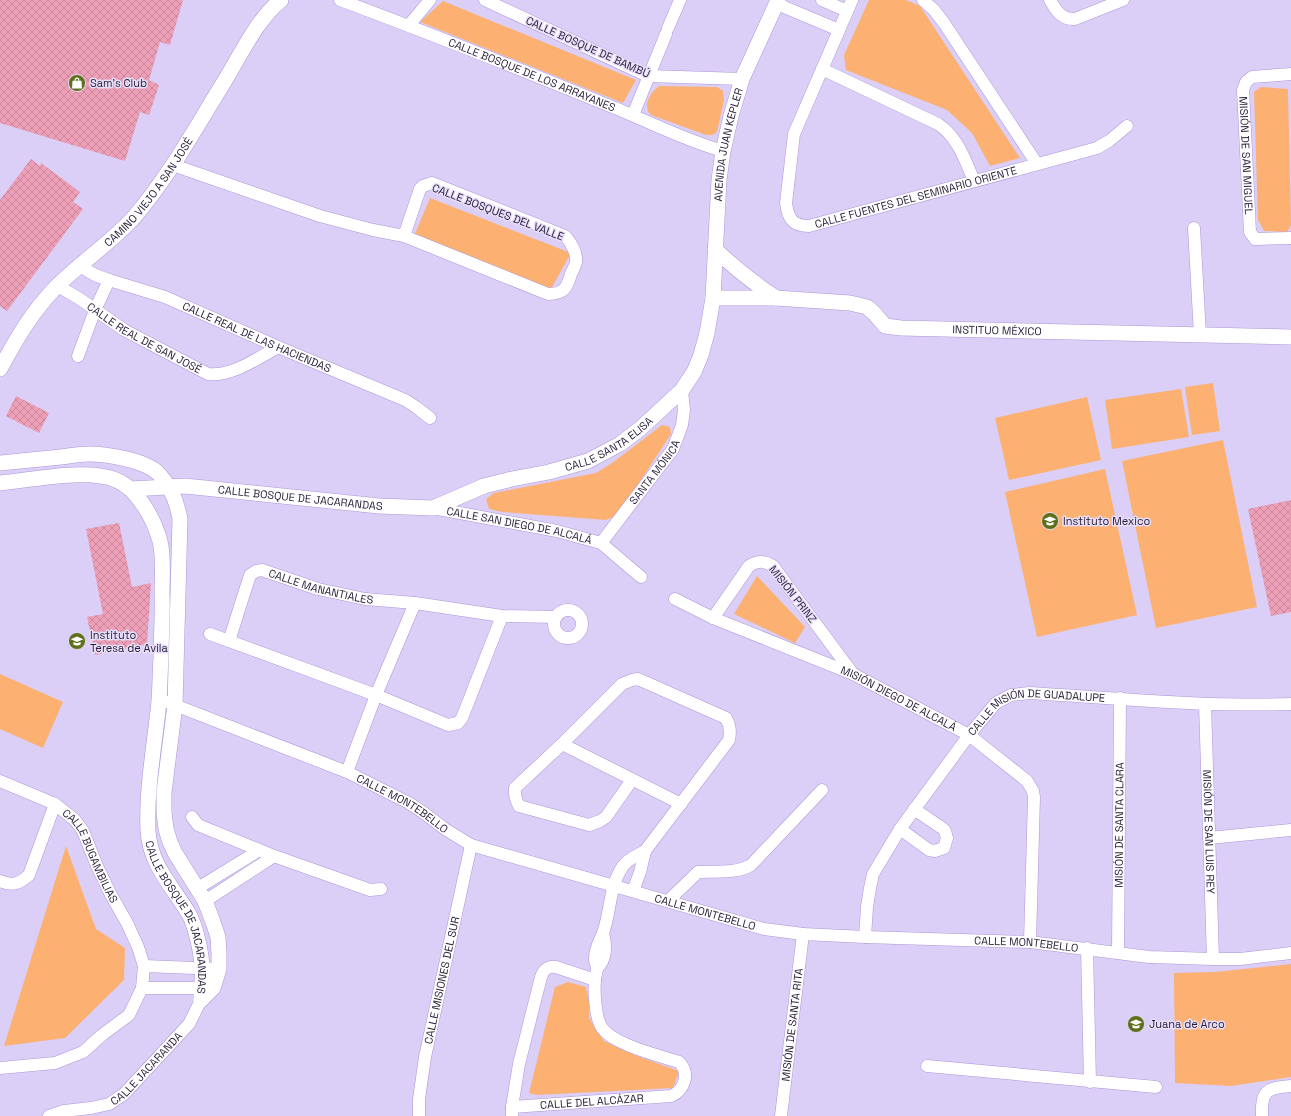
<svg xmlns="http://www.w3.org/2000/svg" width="1291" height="1116" font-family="'Space Grotesk',sans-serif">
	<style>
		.green { fill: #fcb172 }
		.building { fill: url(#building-cross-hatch) }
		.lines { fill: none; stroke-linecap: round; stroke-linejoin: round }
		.minor-casing { stroke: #ae97d7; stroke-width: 13 }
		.tertiary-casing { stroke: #ae97d7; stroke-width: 16 }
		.minor { stroke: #fff; stroke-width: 12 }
		.tertiary { stroke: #fff; stroke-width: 15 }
		.labels { text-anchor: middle; stroke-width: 3; stroke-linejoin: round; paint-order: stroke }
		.street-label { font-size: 11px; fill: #281e38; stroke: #e7def9 }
		.poi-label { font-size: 11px; fill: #281e38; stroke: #e7def9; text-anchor: start }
	</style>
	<defs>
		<pattern id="building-cross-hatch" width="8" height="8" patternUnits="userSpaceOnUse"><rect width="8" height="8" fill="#ec9fb6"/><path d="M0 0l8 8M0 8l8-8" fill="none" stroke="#ca889d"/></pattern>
	</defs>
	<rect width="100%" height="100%" fill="#dbcef7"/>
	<path class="green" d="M 869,0 L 906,0 L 920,6 L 1020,158 L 990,166 L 972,133 L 947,110 L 846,70 L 844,55 Z
		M 443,1 L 636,80 L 623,103 L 420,22 Z
		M 659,86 L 717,87 L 723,91 L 724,100 L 717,132 L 712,135 L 706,135 L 651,115 C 642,106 650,93 659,86 Z
		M 1261,87 L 1288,89 L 1291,225 L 1287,232 L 1264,231 L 1258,220 L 1254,92 Z
		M 430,198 L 571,253 L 551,289 L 414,236 Z
		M 1213,383 L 1220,431 L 1192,435 L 1185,387 Z
		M 1181,389 L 1189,437 L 1112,449 L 1105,400 Z
		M 1087,397 L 1101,460 L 1009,480 L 995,418 Z
		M 662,425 L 670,427 L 671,434 L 618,515 L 606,520 L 502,512 L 489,509 L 486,499 L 494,493 L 596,473 L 612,463 Z
		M 1223,440 L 1257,607 L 1156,628 L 1122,461 Z
		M 1105,469 L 1137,615 L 1037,637 L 1005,492 Z
		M 757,576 L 805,627 L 795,643 L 734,614 Z
		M 0,674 L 63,702 L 43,748 L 0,729 Z
		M 66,846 L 96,929 L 125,948 L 124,980 L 65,1038 L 4,1046 Z
		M 1291,964 L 1291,1077 L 1231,1086 L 1175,1083 L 1174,973 L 1215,972 Z
		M 568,982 L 586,987 L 589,1003 L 589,1018 L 604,1041 L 637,1056 L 679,1071 L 673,1088 L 537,1095 L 529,1093 L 555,987 Z"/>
	<path class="building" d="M 0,0 L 183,0 L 170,45 L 160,42 L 149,80 L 159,85 L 149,115 L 140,112 L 125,161 L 0,123 Z
		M 31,159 L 40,166 L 41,163 L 80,192 L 73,202 L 83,209 L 7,311 L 0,306 L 0,200 Z
		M 16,396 L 49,413 L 39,433 L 6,416 Z
		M 1291,500 L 1291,612 L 1271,616 L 1248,509 Z
		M 119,523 L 132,587 L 151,583 L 147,644 L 95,655 L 87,617 L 103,614 L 86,529 Z"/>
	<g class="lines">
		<g class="minor-casing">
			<g id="minor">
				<path id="s1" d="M 340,0 C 429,33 517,68 605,104 C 644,119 683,140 723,151"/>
				<path d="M 485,0 L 648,76 L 742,79"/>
				<path d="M 822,0 L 847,11"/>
				<path id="s2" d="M 852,0 L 794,134 L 786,203 C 788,219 793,226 809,226 L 1097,148 L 1109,141 L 1127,126"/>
				<path d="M 923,0 L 934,10 L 944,23 L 1037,164"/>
				<path d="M 1050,0 C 1056,10 1061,20 1075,19 L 1123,0"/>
				<path d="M 777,4 L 839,30"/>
				<path d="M 409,25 L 430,0"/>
				<path d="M 668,28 L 680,0"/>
				<path d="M 822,69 L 938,124 C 958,137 965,160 974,181"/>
				<path id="s3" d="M 1291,74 L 1252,77 L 1246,82 L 1243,90 L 1250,232 L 1255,239 L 1291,238"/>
				<path d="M 633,115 L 666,34"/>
				<path d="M 173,165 L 320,216 L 373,230 L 404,236 L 548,294 C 564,294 567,288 571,274 C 573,270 575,266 576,262 C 577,253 571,242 565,236 L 432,183 L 423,186 L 420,189 L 404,236"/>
				<path d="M 1194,228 L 1200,335"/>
				<path id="s4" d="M 80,266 L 95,275 L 109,280 L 165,297 L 278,347 L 405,400 L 416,407 L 430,418"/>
				<path id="s5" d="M 58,286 L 80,299 L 124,330 L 208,374 C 231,377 258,358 278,347"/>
				<path d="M 78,356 L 95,310 L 109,280"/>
				<path id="s6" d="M 433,508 L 557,531 L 601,543 L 641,577"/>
				<path id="s7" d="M 601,543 L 673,449 L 682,425 L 684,410 L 682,390"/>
				<path id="s8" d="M 675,599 L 713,618 L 853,674 L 969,735 L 1027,781 L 1033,791 L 1034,797 L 1030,942"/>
				<circle cx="568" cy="624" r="14"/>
				<path d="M 713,618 L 749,566 C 757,561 764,560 773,566 L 853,674"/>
				<path d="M 210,634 L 376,695 L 448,725 L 458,723 L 462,718 L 502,616"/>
				<path id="s9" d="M 229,641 L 250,575 L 256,571 L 262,570 L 318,589 L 365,599 L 415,603 L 502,616 L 556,617"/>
				<path id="s10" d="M 167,702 L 347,772 L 409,803 L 424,813 L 445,829 L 471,845 L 764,929 L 803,934 L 865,937 L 1030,942 L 1149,957 L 1213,959 L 1240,959 L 1291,953"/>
				<path id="s11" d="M 1205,704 L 1213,959"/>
				<path d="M 562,744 L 681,804"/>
				<path d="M 347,772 L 376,695 L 415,603"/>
				<path id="s12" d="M 0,781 L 55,804 L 75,820 L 83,831 L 97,866 L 110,893 L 127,923 L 138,947 L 144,966 L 142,988 L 129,1015 L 102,1035 L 83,1052 L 55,1063 L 0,1068"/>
				<path d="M 192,817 L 198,825 L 274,856 L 370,890 L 381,889"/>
				<path d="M 900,829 L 929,850 L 935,851 L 944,848 L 947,838 L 945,831 L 942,828 L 914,809"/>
				<path d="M 1209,838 L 1291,830"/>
				<path d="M 0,881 C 13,886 19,884 29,875 L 55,804"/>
				<path d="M 198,888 L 258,851"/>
				<path d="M 633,891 L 640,872 L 645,851"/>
				<path d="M 205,901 L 274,856"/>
				<path d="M 668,901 L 698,872 C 715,871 736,874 751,865 L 822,790"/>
				<path id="s13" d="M 865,937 L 867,907 L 870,888 L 873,874 L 900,829 L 969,735 L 996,703 L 1011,695 L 1029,693 C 1116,698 1204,707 1291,704"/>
				<path d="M 1087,948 L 1090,1082"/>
				<path id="s14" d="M 1118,953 L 1120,698"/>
				<path d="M 144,966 L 219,969"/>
				<path d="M 598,967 C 607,958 606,945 603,933"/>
				<path d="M 142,988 L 209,988"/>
				<path d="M 927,1066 L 1156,1087"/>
				<path id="s15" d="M 512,1107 L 671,1096 C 685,1090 690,1073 679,1062 C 658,1055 614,1045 602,1028 C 595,1018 594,991 595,980 C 595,976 597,972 597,968 C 597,965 595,962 595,959 C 595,948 599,943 603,933 C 611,911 609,886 623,866 C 628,859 638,855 645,851 L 729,740 C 731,731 730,725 726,718 L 638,679 L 632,680 L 622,684 L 562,744 L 515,788 C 514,795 516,800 519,806 L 589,825 L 600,821 L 606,817 L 632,780"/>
				<path id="s16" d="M 49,1116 L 64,1111 L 91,1108 L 109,1104 L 124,1094 L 189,1024 L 201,1000"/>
				<path id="s17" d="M 419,1116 L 419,1099 L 425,1057 L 471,845"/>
				<path d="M 512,1116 L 512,1107 L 519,1064 L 541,977 C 544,969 548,966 556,967 L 595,980"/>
				<path id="s18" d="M 781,1116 L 803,934"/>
				<path d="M 1262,1116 C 1261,1090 1267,1088 1291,1086"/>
			</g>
		</g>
		<g class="tertiary-casing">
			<g id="tertiary">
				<path d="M 715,249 C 734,268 754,283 776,298"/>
				<path id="s19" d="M 713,298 L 776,298 L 850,303 L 867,307 L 875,314 L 885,326 L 901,328 L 1291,337"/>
				<path id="s20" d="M 0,369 C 17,338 31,313 56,287 C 81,262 112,242 135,216 C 170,175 196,127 224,82 C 240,56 257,19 281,0"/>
				<path d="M 0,463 C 20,461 41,459 61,457 C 70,456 79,454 88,454 C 107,454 144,460 158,473 C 171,486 177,502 180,519 L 175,705 L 164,792 L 164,812 L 166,829 L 170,842 L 175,853 L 205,901 L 213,922 L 218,937 L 219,954 L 219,969 L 213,988 L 201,1000"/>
				<path id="s21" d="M 0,483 C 31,480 88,468 116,480 C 137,488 154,519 160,541 C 164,557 162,577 162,594 C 163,615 161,636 161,658 C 160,672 160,687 159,701 C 155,743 146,789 148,831 C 150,865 173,887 189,914 C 196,927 202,955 202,969 C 203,979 201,990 201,1000"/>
				<path id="s22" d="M 131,489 L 185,486 L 379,506 L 433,508 L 484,486 L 512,479 L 549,472 L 588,461 L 620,444 L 641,428 L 682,390 L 694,372 L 701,355 L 707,333 L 713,298 L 719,180 L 723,151 L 731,116 L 742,79 L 778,0"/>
			</g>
		</g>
		<use href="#minor" class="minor"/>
		<use href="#tertiary" class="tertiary"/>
	</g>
	<defs>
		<g id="shop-disc" transform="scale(0.9)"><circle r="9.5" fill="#5f701c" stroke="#e7def9"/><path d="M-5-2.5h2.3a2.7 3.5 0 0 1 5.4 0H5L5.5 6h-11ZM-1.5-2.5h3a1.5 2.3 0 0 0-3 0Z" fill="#fff"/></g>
		<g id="school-disc" transform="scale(0.9)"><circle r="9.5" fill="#5f701c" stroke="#e7def9"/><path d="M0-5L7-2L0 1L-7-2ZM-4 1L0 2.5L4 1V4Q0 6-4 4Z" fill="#fff"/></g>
	</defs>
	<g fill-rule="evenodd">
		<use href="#shop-disc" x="77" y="83"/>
		<use href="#school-disc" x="1050" y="521"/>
		<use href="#school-disc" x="77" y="641"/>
		<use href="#school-disc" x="1136" y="1024"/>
	</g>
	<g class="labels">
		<g class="street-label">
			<text transform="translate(588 47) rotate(24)" y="4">CALLE BOSQUE DE BAMBÚ</text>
			<text dy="4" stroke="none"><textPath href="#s1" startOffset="206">CALLE BOSQUE DE LOS ARRAYANES</textPath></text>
			<text dy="4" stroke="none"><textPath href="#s22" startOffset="837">AVENIDA JUAN KEPLER</textPath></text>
			<text dy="4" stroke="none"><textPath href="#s3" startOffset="121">MISIÓN DE SAN MIGUEL</textPath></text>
			<text dy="4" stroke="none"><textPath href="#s20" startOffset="233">CAMINO VIEJO A SAN JOSÉ</textPath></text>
			<text dy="4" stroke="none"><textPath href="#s2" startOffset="363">CALLE FUENTES DEL SEMINARIO ORIENTE</textPath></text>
			<text transform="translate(498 212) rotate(21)" y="4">CALLE BOSQUES DEL VALLE</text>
			<text dy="4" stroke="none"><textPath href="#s19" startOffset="293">INSTITUO MÉXICO</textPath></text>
			<text dy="4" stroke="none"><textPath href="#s5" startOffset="101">CALLE REAL DE SAN JOSÉ</textPath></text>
			<text dy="4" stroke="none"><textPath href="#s4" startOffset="191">CALLE REAL DE LAS HACIENDAS</textPath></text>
			<text dy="4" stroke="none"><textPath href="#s22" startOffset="492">CALLE SANTA ELISA</textPath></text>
			<text dy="4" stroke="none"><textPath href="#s7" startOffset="89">SANTA MÓNICA</textPath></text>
			<text dy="4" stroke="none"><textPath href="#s22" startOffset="170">CALLE BOSQUE DE JACARANDAS</textPath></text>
			<text dy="4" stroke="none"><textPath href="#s6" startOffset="88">CALLE SAN DIEGO DE ALCALÁ</textPath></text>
			<text dy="4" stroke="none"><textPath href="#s9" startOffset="144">CALLE MANANTIALES</textPath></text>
			<text transform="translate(793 594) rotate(52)" y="4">MISIÓN PRINZ</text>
			<text dy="4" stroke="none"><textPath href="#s8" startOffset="245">MISIÓN DIEGO DE ALCALÁ</textPath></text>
			<text dy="4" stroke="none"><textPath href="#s13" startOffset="310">CALLE MISIÓN DE GUADALUPE</textPath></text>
			<text dy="4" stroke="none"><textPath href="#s10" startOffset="257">CALLE MONTEBELLO</textPath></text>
			<text dy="4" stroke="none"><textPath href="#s14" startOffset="128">MISIÓN DE SANTA CLARA</textPath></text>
			<text dy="4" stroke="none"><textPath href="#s11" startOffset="128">MISIÓN DE SAN LUIS REY</textPath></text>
			<text dy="4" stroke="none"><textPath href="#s12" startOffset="124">CALLE BUGAMBILIAS</textPath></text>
			<text dy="4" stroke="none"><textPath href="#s10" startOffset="581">CALLE MONTEBELLO</textPath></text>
			<text dy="4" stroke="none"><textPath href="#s21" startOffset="578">CALLE BOSQUE DE JACARANDAS</textPath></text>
			<text dy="4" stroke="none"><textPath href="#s10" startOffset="905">CALLE MONTEBELLO</textPath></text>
			<text dy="4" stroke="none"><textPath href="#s17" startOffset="138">CALLE MISIONES DEL SUR</textPath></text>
			<text dy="4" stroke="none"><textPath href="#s18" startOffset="92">MISIÓN DE SANTA RITA</textPath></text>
			<text dy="4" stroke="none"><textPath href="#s16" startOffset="113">CALLE JACARANDA</textPath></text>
			<text dy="4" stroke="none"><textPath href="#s15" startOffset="80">CALLE DEL ALCÁZAR</textPath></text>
		</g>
		<g class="poi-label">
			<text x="90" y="87">Sam's Club</text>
			<text x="1063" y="525">Instituto Mexico</text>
			<text x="90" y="639">Instituto<tspan x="90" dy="13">Teresa de Avila</tspan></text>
			<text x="1149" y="1028">Juana de Arco</text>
		</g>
	</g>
</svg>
